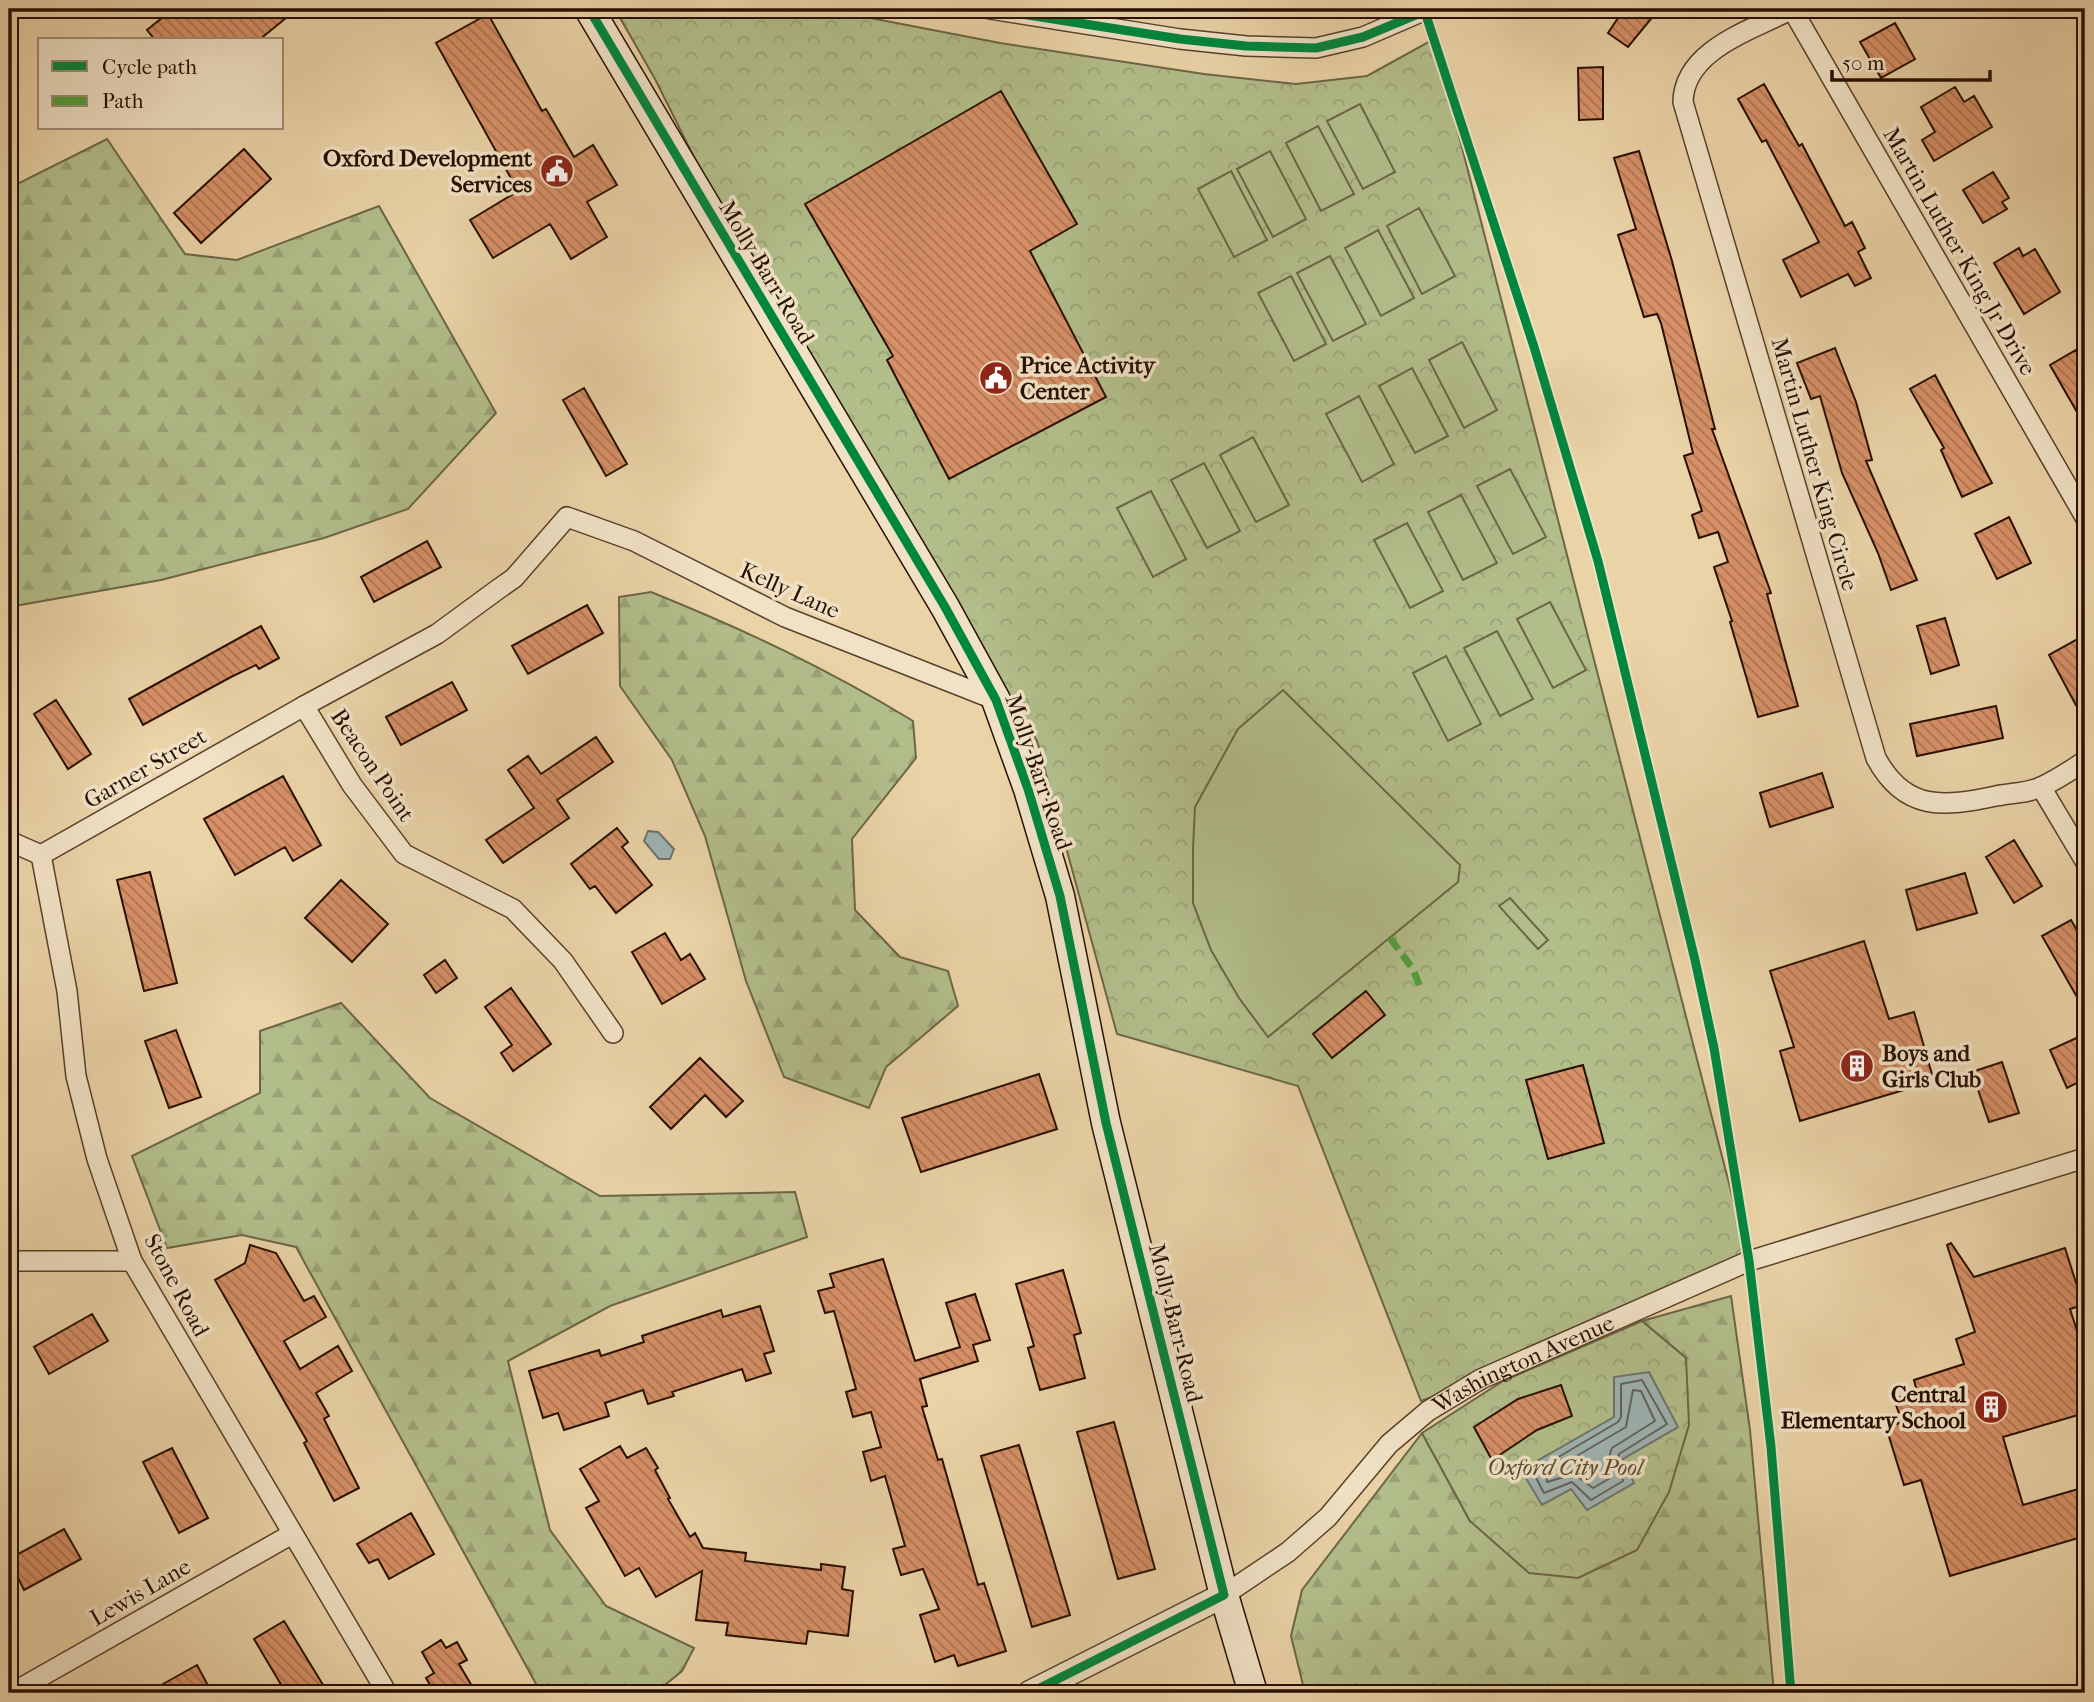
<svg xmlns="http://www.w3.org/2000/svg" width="2094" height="1702" font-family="'IM FELL French Canon',serif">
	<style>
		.forest { fill: url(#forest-firs); stroke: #6c6646; stroke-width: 2 }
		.park { fill: url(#park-crowns); stroke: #6c6646; stroke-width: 2 }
		.pitch { fill: #b2be8a; stroke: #6c6646; stroke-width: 2 }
		.water { fill: #9eb4b4; stroke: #6e726c; stroke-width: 2 }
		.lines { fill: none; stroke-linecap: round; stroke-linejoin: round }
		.shore { stroke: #62625a; stroke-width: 2 }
		.building { fill: url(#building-back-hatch); stroke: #270f01; stroke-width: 2 }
		.minor-casing { stroke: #58402a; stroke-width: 22 }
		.tertiary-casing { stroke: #58402a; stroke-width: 27 }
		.secondary-casing { stroke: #270f01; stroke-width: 31 }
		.minor { stroke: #f1e2c6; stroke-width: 19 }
		.tertiary { stroke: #f1e2c6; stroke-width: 24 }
		.secondary { stroke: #f1e2c6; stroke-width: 28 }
		.quiet { stroke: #51a03c; stroke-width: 7; stroke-dasharray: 14 7; stroke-linecap: butt }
		.cycleway-casing { stroke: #f1e2c6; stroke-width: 13 }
		.cycleway { stroke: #00873e; stroke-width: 9 }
		.labels { text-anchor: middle; stroke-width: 7; stroke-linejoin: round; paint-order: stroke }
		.poi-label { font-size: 23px; font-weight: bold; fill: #270f01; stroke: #f1e2c6; text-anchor: end }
		.street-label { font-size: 23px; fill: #270f01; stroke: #f1e2c6 }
		.park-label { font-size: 23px; font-style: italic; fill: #584c31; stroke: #f1e2c6 }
	</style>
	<defs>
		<pattern id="forest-firs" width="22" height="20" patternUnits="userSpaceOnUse" patternTransform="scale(1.75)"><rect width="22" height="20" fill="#b2be8a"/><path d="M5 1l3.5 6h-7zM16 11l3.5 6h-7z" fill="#99a275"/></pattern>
		<pattern id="park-crowns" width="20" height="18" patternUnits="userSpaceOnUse" patternTransform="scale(1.75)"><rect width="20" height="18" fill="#b2be8a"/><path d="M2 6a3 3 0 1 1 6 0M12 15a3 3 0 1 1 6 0" fill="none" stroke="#99a275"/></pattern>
		<pattern id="building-back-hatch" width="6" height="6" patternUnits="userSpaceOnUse" patternTransform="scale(1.75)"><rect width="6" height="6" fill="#d79067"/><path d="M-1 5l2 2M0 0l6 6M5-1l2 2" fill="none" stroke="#ae7452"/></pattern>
	</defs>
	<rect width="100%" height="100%" fill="#ead3a7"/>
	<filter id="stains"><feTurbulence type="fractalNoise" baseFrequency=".00286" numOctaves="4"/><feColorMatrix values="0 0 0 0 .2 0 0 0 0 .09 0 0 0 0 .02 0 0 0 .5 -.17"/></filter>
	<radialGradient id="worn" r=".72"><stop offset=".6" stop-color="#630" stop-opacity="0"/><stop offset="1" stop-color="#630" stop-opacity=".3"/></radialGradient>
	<path class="forest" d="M 107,139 L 185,254 L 237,260 L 379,206 L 496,413 L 408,509 L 324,538 L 161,580 L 9,607 L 9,188 Z
		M 651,592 C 745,630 826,668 913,721 L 916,758 L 852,839 L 855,910 L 900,957 L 948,971 L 958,1006 L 886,1067 L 869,1108 L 784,1077 L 746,981 L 705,836 L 672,760 L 620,686 L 619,597 Z
		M 341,1003 L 430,1098 L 600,1196 L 795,1192 L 807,1237 L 610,1306 L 508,1361 L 550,1530 L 606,1606 L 694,1648 L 682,1671 L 655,1693 L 541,1693 L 296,1247 L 242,1235 L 167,1248 L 132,1156 L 260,1093 L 260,1031 Z
		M 1731,1296 L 1750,1430 L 1774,1693 L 1305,1693 L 1291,1636 L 1302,1590 L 1422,1433 L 1470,1521 L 1686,1358 L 1642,1321 Z"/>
	<path class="park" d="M 615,9 L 837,9 L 855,15 L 1000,43 L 1204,74 L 1296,84 L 1367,76 L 1434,39 L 1749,1261 L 1481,1379 L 1421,1401 L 1298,1086 L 1117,1034 L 1037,741 L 791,351 L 655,79 Z
		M 1642,1321 L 1686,1358 L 1689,1425 L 1669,1492 L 1637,1550 L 1578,1578 L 1529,1573 L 1470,1521 L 1422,1433 L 1503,1381 Z"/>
	<path class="pitch" d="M 1360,104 L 1395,172 L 1363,189 L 1327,121 Z
		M 1318,126 L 1354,194 L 1321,211 L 1286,143 Z
		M 1270,151 L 1306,219 L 1273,237 L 1237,169 Z
		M 1231,171 L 1267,240 L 1234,257 L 1198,189 Z
		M 1419,208 L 1455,276 L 1422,294 L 1387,226 Z
		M 1378,230 L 1414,298 L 1381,316 L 1345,248 Z
		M 1330,256 L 1366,324 L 1333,341 L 1297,273 Z
		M 1291,276 L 1326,344 L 1294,361 L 1258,293 Z
		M 1462,342 L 1497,410 L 1464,428 L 1429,360 Z
		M 1412,368 L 1448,436 L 1415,453 L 1379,386 Z
		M 1359,396 L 1394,464 L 1362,482 L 1326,414 Z
		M 1253,437 L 1289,505 L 1256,522 L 1220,455 Z
		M 1204,463 L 1240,531 L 1207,548 L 1171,480 Z
		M 1510,469 L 1546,537 L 1513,554 L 1477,486 Z
		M 1151,491 L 1186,559 L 1153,577 L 1117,508 Z
		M 1461,495 L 1497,563 L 1463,580 L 1428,512 Z
		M 1407,523 L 1443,591 L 1410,608 L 1374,540 Z
		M 1550,602 L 1586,670 L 1553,688 L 1517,619 Z
		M 1497,631 L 1533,699 L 1500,716 L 1464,648 Z
		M 1446,656 L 1481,724 L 1448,741 L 1413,673 Z
		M 1283,690 L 1460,865 L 1458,882 L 1268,1037 L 1239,998 L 1211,950 L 1193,903 L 1193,848 L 1195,807 L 1238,729 Z
		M 1510,898 L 1548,940 L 1538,949 L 1499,906 Z"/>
	<path class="water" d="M 648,831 L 658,832 L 674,849 L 670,859 L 659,859 L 644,841 Z
		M 1649,1372 L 1678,1427 L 1623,1459 L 1634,1483 L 1587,1510 L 1571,1489 L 1542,1505 L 1521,1470 L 1614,1417 L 1614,1377 Z"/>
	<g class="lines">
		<path class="shore" d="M 1642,1380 L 1667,1424 L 1619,1454 L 1617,1461 L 1623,1481 L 1591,1500 L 1572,1482 L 1544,1493 L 1533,1472 L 1618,1422 L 1621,1417 L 1621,1384 Z
			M 1633,1390 L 1641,1391 L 1655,1421 L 1612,1448 L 1608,1460 L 1612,1477 L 1593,1488 L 1574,1474 L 1547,1482 L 1546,1474 L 1626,1427 Z"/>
	</g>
	<path class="building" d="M 173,9 L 297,9 L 259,40 L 155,40 L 147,30 Z
		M 1617,9 L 1659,9 L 1628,47 L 1608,33 L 1622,12 Z
		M 488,14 L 542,111 L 546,109 L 574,157 L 593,145 L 617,185 L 587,202 L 607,237 L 571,259 L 550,224 L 493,258 L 470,220 L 518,191 L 436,43 Z
		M 1895,23 L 1915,59 L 1881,78 L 1860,42 Z
		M 1603,67 L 1603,119 L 1579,120 L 1578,68 Z
		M 1764,84 L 1799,146 L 1802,144 L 1845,226 L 1852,222 L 1865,248 L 1858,252 L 1871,278 L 1855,286 L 1848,274 L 1801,297 L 1783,260 L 1819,242 L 1766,140 L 1762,142 L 1738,99 Z
		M 1955,87 L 1964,102 L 1974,96 L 1992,127 L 1934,161 L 1922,140 L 1935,132 L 1921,107 Z
		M 1001,91 L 1077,224 L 1030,251 L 1106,397 L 949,479 L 887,360 L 893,356 L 805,204 Z
		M 244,149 L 271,179 L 201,243 L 174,213 Z
		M 1639,151 L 1672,261 L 1715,429 L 1712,429 L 1771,593 L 1767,594 L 1798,706 L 1758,717 L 1730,622 L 1732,621 L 1714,567 L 1728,562 L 1718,532 L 1699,538 L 1692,515 L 1702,511 L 1684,456 L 1693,453 L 1661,323 L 1657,314 L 1644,317 L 1618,235 L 1636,229 L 1614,158 Z
		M 1993,172 L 2009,198 L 2002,202 L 2007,209 L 1983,223 L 1963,190 Z
		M 2019,248 L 2023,256 L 2035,249 L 2060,292 L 2024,314 L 1994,263 Z
		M 1835,348 L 1856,402 L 1872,460 L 1866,461 L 1917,580 L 1891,590 L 1878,553 L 1842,473 L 1820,396 L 1811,399 L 1797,363 Z
		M 2076,350 L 2085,367 L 2085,426 L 2050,365 Z
		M 1935,375 L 1992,483 L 1962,497 L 1941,450 L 1944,448 L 1910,389 Z
		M 584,388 L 627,464 L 606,476 L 563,400 Z
		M 2009,517 L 2031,563 L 1997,579 L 1975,534 Z
		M 427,541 L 441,567 L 374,602 L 361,577 Z
		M 587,605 L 603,633 L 528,674 L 512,646 Z
		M 1945,618 L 1959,665 L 1931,674 L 1917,626 Z
		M 261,626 L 279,658 L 259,669 L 256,665 L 231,677 L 143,725 L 129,699 Z
		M 2085,635 L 2085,722 L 2049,655 Z
		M 452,682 L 467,710 L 401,745 L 386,717 Z
		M 56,700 L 91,754 L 68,769 L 34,714 Z
		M 1996,706 L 2003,738 L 1917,756 L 1910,724 Z
		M 596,737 L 613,762 L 557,800 L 569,818 L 503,863 L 486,840 L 534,808 L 508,770 L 528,756 L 541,774 Z
		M 1822,773 L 1833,807 L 1770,827 L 1760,793 Z
		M 283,776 L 321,845 L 293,861 L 285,847 L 235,875 L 204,819 Z
		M 617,828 L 628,842 L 622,847 L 652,885 L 616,913 L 595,886 L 590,889 L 571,864 Z
		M 2014,840 L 2042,886 L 2014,903 L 1986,857 Z
		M 150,872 L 177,983 L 144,991 L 117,880 Z
		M 1965,873 L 1977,913 L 1917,930 L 1906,890 Z
		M 341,880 L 388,924 L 352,962 L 305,918 Z
		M 2071,920 L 2085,944 L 2085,1011 L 2042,936 Z
		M 665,933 L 681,960 L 690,954 L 705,979 L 662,1004 L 632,952 Z
		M 1864,941 L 1889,1019 L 1914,1012 L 1934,1081 L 1800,1121 L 1780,1051 L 1794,1047 L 1770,971 Z
		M 445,960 L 457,978 L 436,993 L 424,975 Z
		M 511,988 L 551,1044 L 513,1071 L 501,1053 L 512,1045 L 485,1007 Z
		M 1366,991 L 1385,1015 L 1332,1058 L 1313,1034 Z
		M 176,1030 L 201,1097 L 169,1108 L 145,1041 Z
		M 2085,1034 L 2085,1079 L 2067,1088 L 2050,1050 Z
		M 700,1058 L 743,1101 L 726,1117 L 705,1095 L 671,1129 L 650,1107 Z
		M 2002,1062 L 2019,1113 L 1989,1122 L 1972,1072 Z
		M 1583,1065 L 1604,1143 L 1548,1159 L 1526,1080 Z
		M 1039,1074 L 1057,1129 L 921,1172 L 902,1118 Z
		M 1951,1243 L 1974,1277 L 2065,1248 L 2083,1305 L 2070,1309 L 2081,1343 L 2085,1342 L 2085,1413 L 2003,1437 L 2023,1505 L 2085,1487 L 2085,1536 L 1950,1576 L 1921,1480 L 1904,1485 L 1886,1427 L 1902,1422 L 1894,1399 L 1917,1392 L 1914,1380 L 1964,1364 L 1956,1339 L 1975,1332 L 1947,1245 Z
		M 250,1245 L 276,1253 L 304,1301 L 314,1296 L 326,1317 L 284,1341 L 300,1369 L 338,1346 L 352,1371 L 316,1393 L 329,1416 L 324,1419 L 359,1488 L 334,1501 L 304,1443 L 307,1441 L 215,1280 L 245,1263 Z
		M 883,1259 L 915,1361 L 960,1347 L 946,1303 L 975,1294 L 990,1340 L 973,1345 L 978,1361 L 920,1379 L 927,1406 L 922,1407 L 938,1460 L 942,1459 L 978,1585 L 984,1583 L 1006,1651 L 958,1666 L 954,1655 L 935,1662 L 920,1615 L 939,1609 L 923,1569 L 901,1575 L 893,1549 L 905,1546 L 885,1476 L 871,1481 L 863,1452 L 881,1447 L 871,1412 L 853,1417 L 846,1392 L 856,1389 L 834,1311 L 825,1313 L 818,1291 L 834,1287 L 830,1274 Z
		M 1063,1270 L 1081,1333 L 1074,1335 L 1085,1378 L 1040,1390 L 1028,1348 L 1034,1346 L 1016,1284 Z
		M 760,1306 L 774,1351 L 764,1354 L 771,1373 L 746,1381 L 742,1369 L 672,1392 L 674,1396 L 648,1404 L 643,1390 L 605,1403 L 609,1416 L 564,1430 L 558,1413 L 543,1418 L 529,1371 L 599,1350 L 601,1356 L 644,1342 L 642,1336 L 721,1310 L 723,1317 Z
		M 92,1314 L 108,1341 L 49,1374 L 34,1347 Z
		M 1561,1385 L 1572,1416 L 1537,1430 L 1492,1460 L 1474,1427 L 1518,1399 Z
		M 1114,1422 L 1155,1569 L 1118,1579 L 1077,1432 Z
		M 1019,1445 L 1070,1615 L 1032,1627 L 981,1456 Z
		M 620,1446 L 627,1458 L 646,1448 L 658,1468 L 655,1470 L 670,1498 L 668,1499 L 690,1537 L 695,1533 L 703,1548 L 746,1553 L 745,1561 L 821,1570 L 821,1564 L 845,1567 L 842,1589 L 853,1591 L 848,1636 L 808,1631 L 806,1644 L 726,1635 L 728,1623 L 696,1620 L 702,1571 L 656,1597 L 639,1568 L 625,1576 L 586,1508 L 599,1501 L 580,1469 Z
		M 172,1448 L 208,1518 L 179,1533 L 143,1462 Z
		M 411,1513 L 434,1554 L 389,1579 L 378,1559 L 369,1563 L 357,1544 Z
		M 64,1529 L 81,1559 L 24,1590 L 9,1559 Z
		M 284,1621 L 328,1693 L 286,1693 L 254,1639 Z
		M 441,1640 L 446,1648 L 457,1642 L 467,1660 L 459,1664 L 476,1693 L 435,1693 L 426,1678 L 434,1673 L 422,1652 Z
		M 197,1665 L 212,1693 L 147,1693 Z"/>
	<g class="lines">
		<g class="minor-casing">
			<g id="minor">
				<path d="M 990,9 L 1180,39 L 1246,46 L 1316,48 L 1363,37 L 1428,9"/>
				<path d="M 1792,9 C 1753,30 1684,49 1683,102 L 1876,758 C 1905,812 1944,807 1996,796 C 2011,793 2030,793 2043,786 C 2058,779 2071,770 2085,761"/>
				<path d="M 1792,9 L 2085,517"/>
				<path d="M 2041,787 L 2085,861"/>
				<path d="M 9,841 L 41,855 L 304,706"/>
				<path d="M 41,855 L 67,991 L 76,1076 L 97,1159 L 132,1261 L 387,1693"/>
				<path d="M 613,1033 L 563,961 L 513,909 L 404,854 L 352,785 L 304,706 L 437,634 L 497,590 L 514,578 L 567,517 L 634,541 L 785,617 L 996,700"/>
				<path d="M 9,1261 L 132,1261"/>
				<path id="s1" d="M 1224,1595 L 1288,1552 L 1328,1517 L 1389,1444 L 1428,1411 L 1481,1379 L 1749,1261 L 2085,1158"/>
				<path d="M 12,1693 L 292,1534"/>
			</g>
		</g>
		<g class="tertiary-casing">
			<path id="tertiary" d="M 1030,1693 L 1224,1595"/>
		</g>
		<g class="secondary-casing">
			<path id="secondary" d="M 589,9 L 945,607 L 996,700 L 1028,789 L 1060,896 L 1106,1123 L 1224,1595 L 1253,1693"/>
		</g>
		<use href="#minor" class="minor"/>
		<use href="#tertiary" class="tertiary"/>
		<use href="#secondary" class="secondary"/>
		<path class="quiet" d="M 1390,938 L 1413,969 L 1421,990"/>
		<g class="cycleway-casing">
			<path id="cycleway" d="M 589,9 L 945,607 L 996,700 L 1028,789 L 1060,896 L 1106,1123 L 1224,1595 L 1030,1693
				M 990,9 L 1180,39 L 1246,46 L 1316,48 L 1363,37 L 1425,11
				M 1424,9 L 1534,347 L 1598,561 L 1695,960 L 1714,1048 L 1749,1261 L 1771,1447 L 1791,1693"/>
		</g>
		<use href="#cycleway" class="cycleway"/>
	</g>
	<defs>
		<g id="civic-disc" transform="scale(1.75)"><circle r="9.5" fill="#8f2418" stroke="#f1e2c6"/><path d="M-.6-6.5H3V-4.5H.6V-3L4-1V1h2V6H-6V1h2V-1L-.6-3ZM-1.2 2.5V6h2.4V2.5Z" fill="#fff"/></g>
		<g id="building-disc" transform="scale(1.75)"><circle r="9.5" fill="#8f2418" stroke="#f1e2c6"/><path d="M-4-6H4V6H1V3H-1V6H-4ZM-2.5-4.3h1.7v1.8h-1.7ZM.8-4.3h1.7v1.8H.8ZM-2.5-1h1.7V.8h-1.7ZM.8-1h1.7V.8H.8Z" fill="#fff"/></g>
	</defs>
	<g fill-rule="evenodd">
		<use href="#civic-disc" x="557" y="171"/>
		<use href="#civic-disc" x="996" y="378"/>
		<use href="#building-disc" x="1857" y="1066"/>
		<use href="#building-disc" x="1991" y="1407"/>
	</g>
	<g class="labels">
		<g class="poi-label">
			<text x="532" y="166">Oxford Development<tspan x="532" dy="26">Services</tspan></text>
			<text x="1020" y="373" text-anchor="start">Price Activity<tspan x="1020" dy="26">Center</tspan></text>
			<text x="1882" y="1061" text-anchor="start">Boys and<tspan x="1882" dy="26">Girls Club</tspan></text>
			<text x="1966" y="1402">Central<tspan x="1966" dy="26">Elementary School</tspan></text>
		</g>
		<g class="street-label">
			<text transform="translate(1960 251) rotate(60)" y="8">Martin Luther King Jr Drive</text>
			<text transform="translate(767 272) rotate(59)" y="8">Molly Barr Road</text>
			<text transform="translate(1815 464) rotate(74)" y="8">Martin Luther King Circle</text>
			<text transform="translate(790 590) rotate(24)" y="8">Kelly Lane</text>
			<text transform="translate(373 765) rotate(56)" y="8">Beacon Point</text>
			<text transform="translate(145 768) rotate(-30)" y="8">Garner Street</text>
			<text transform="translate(1039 772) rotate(71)" y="8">Molly Barr Road</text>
			<text transform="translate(177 1285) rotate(62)" y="8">Stone Road</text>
			<text transform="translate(1176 1323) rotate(76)" y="8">Molly Barr Road</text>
			<text dy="8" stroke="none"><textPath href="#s1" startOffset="383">Washington Avenue</textPath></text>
			<text transform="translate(140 1592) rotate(-30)" y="8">Lewis Lane</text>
		</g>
		<g class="park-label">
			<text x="1565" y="1475">Oxford City Pool</text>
		</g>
	</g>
	<rect width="2094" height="1702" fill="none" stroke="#ead3a7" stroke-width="35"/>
	<rect x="10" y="10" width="2073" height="1681" fill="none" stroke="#270f01" stroke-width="3.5"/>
	<rect x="18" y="18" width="2059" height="1667" fill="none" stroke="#270f01" stroke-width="2"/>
	<rect x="38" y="38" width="245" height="91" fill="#f1e2c6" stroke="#a08e77" stroke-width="2"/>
	<rect x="52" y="61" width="35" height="10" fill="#00873e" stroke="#a08e77" stroke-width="2"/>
	<text x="102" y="74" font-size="21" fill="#270f01">Cycle path</text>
	<rect x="52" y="96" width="35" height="10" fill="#51a03c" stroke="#a08e77" stroke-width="2"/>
	<text x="102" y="108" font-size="21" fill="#270f01">Path</text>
	<path d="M1832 70v10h158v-10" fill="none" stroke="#270f01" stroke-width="3.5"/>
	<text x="1842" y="70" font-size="21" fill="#270f01" stroke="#f1e2c6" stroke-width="5" paint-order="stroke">50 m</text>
	<rect width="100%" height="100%" filter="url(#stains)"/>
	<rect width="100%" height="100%" fill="url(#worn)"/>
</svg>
